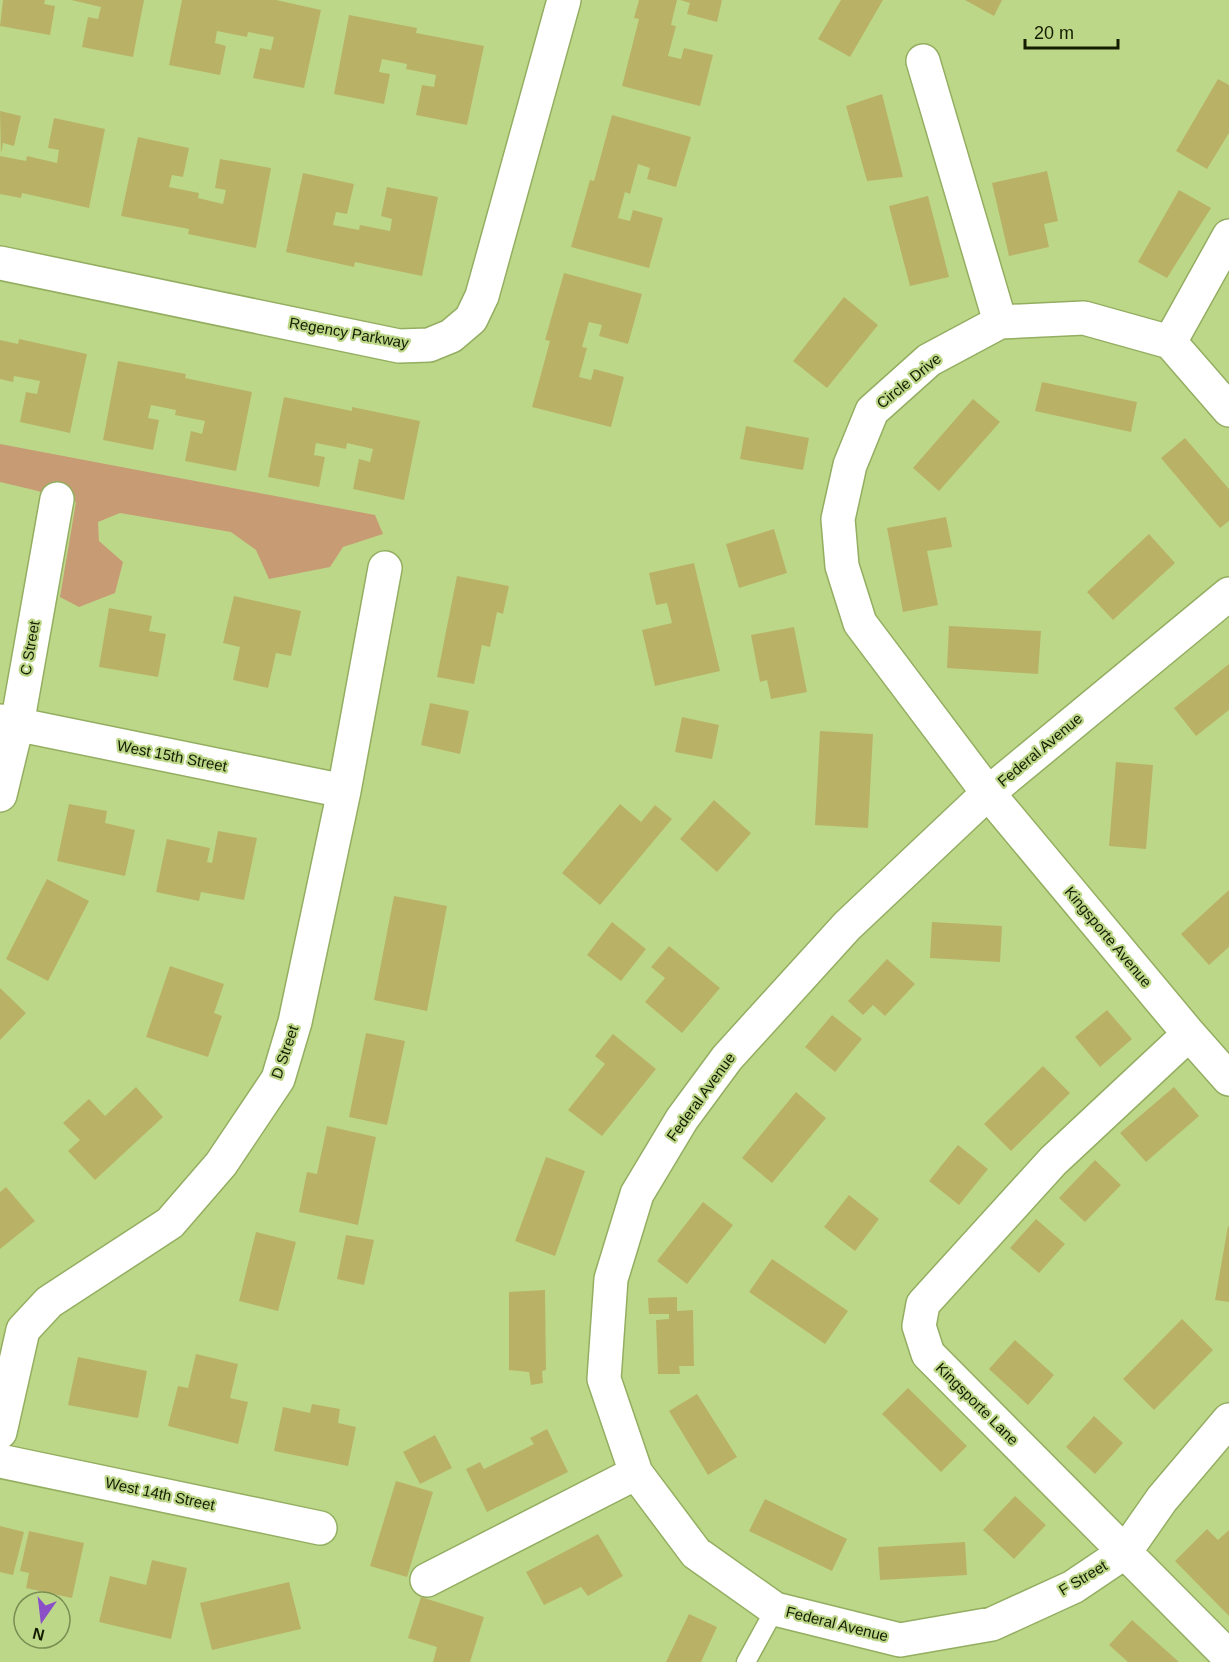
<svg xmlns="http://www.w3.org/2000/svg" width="1229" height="1662" font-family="Arial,sans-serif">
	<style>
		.green { fill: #c79b73 }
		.building { fill: #b9b266 }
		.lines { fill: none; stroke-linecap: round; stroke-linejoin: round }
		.service-casing { stroke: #94ae61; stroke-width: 21 }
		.minor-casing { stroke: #94ae61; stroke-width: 36 }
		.service { stroke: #fff; stroke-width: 18 }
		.minor { stroke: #fff; stroke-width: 33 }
		.labels { text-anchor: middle; stroke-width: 4.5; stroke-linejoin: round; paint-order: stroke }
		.street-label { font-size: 15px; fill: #151d00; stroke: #bdd789 }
	</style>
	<rect width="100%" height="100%" fill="#bdd789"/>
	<path class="green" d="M 0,444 L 375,515 L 383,534 L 343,547 L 330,567 L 269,579 L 256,550 L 231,532 L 120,513 L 98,522 L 99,541 L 123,562 L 115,593 L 79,607 L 60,597 L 76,502 L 34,490 L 0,482 Z"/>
	<path class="building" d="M 3,0 L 45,0 L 44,4 L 55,6 L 50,35 L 0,26 Z
		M 71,0 L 144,0 L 133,57 L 82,47 L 88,17 L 98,19 L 101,7 Z
		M 182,0 L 276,0 L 321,10 L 304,88 L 253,78 L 260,48 L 271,50 L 274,37 L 248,32 L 247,37 L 217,31 L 215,43 L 226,46 L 220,75 L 169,65 Z
		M 639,0 L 677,0 L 671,25 L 676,26 L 668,56 L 681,59 L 684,48 L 713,55 L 700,106 L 622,86 L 639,19 L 634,18 Z
		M 680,0 L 722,0 L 717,22 L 687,14 L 690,3 Z
		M 841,0 L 883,0 L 850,57 L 818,39 Z
		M 965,0 L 1002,0 L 994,16 Z
		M 349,15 L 417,28 L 416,33 L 484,46 L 467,125 L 416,115 L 422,85 L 434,87 L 436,75 L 406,69 L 407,64 L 382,59 L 379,72 L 390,74 L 384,104 L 334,94 Z
		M 1218,79 L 1229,85 L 1229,133 L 1207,169 L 1176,151 Z
		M 882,94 L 903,177 L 867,181 L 846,106 Z
		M 0,111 L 21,116 L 14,146 L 3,143 L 1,154 Z
		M 612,115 L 691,137 L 676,187 L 647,179 L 650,168 L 638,164 L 630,194 L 625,192 L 618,218 L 630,221 L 633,210 L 663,218 L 649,268 L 571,247 L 590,180 L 594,181 Z
		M 54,118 L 105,129 L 89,208 L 22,193 L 21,198 L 0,194 L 0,156 L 26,161 L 27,156 L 57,163 L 59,150 L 48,148 Z
		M 138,137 L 189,148 L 183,177 L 172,175 L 169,187 L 199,193 L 198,198 L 223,204 L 226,190 L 215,188 L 220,159 L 271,168 L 256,248 L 188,234 L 189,229 L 121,216 Z
		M 1047,171 L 1058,221 L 1044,224 L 1049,247 L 1009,256 L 992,183 Z
		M 303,173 L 354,184 L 347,214 L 336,212 L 333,225 L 359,230 L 360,225 L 390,231 L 392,219 L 381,216 L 387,187 L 438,197 L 422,276 L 355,262 L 354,267 L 286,252 Z
		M 1179,190 L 1211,208 L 1167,278 L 1138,262 Z
		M 928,196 L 949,277 L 910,286 L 889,206 Z
		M 564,273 L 642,294 L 628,344 L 599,336 L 602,325 L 589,322 L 582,347 L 587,348 L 579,377 L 591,380 L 594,369 L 624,377 L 611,427 L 532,407 L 550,341 L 545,340 Z
		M 844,297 L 878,325 L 827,388 L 793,361 Z
		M 19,339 L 87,354 L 70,433 L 20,422 L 26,392 L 37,394 L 40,381 L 14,376 L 13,382 L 0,379 L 0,340 L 18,344 Z
		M 118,361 L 186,374 L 185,378 L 252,392 L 236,471 L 185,461 L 191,431 L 202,434 L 205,421 L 175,415 L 176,410 L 151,405 L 148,418 L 159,420 L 153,450 L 103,440 Z
		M 1042,382 L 1137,402 L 1131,432 L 1035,411 Z
		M 284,397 L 352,411 L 352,407 L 420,421 L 404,500 L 353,489 L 359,459 L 370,462 L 373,449 L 347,443 L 346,449 L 316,443 L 314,455 L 325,457 L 319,487 L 268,477 Z
		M 973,399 L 1000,422 L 939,491 L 913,468 Z
		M 746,426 L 809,438 L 803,470 L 740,459 Z
		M 1185,438 L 1229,489 L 1229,521 L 1220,528 L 1161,458 Z
		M 946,517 L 952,547 L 927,551 L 938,605 L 903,612 L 887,528 Z
		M 774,529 L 787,573 L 739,588 L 726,544 Z
		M 1149,534 L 1175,563 L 1113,620 L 1087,592 Z
		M 694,563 L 720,671 L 655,686 L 642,630 L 672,623 L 667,603 L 656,605 L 649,573 Z
		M 457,576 L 509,586 L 503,614 L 497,612 L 490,647 L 482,645 L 474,684 L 437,677 Z
		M 234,596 L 301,611 L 291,656 L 276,653 L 268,688 L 233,680 L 240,647 L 223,643 Z
		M 109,608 L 152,616 L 149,631 L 166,634 L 158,677 L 99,667 Z
		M 949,626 L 1041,631 L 1038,674 L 947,668 Z
		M 794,627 L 807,692 L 771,699 L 767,680 L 760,682 L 751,635 Z
		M 1229,664 L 1229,710 L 1196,736 L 1174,708 Z
		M 430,703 L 469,711 L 460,754 L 421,745 Z
		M 682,717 L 719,725 L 712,759 L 675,752 Z
		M 820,731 L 873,734 L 868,828 L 815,825 Z
		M 1116,762 L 1153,765 L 1146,849 L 1109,846 Z
		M 714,800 L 751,833 L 717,872 L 680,839 Z
		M 69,804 L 107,811 L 105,823 L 135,830 L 125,876 L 57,861 Z
		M 620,804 L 641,822 L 655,805 L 672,819 L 600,905 L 562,873 Z
		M 218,831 L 257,838 L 244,900 L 201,892 L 199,901 L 156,892 L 167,839 L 210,848 L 207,862 L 212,863 Z
		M 47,879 L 89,901 L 48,981 L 6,959 Z
		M 1229,890 L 1229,947 L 1209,965 L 1181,934 Z
		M 394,896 L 447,906 L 427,1011 L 374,1000 Z
		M 612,922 L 646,949 L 621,981 L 587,955 Z
		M 932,922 L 1002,926 L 1000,962 L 930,958 Z
		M 669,946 L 720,988 L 682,1033 L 645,1002 L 665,978 L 651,967 Z
		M 887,959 L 915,984 L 885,1016 L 873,1005 L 863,1015 L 848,1001 Z
		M 170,966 L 224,984 L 214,1013 L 222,1016 L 208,1057 L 146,1037 Z
		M 0,988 L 26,1013 L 0,1040 Z
		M 1107,1010 L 1132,1039 L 1100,1067 L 1075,1037 Z
		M 832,1015 L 862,1039 L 835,1072 L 805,1047 Z
		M 366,1033 L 405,1041 L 387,1125 L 349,1117 Z
		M 613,1034 L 656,1069 L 602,1136 L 568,1110 L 605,1064 L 595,1056 Z
		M 1043,1066 L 1070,1093 L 1011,1151 L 984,1124 Z
		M 136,1087 L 163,1117 L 95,1180 L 68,1151 L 80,1140 L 63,1123 L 89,1099 L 105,1116 Z
		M 1174,1087 L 1199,1116 L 1146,1162 L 1120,1133 Z
		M 796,1092 L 826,1118 L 772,1183 L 742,1158 Z
		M 327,1126 L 376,1137 L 358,1225 L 299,1212 L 307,1172 L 317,1174 Z
		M 958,1145 L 988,1169 L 959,1205 L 929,1181 Z
		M 546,1157 L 585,1171 L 555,1256 L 515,1241 Z
		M 1095,1160 L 1121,1185 L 1085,1222 L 1059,1198 Z
		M 6,1187 L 35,1221 L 0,1249 L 0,1192 Z
		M 849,1195 L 879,1219 L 855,1251 L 824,1227 Z
		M 703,1202 L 733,1225 L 687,1284 L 657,1261 Z
		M 1036,1219 L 1065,1244 L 1039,1273 L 1010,1248 Z
		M 1228,1226 L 1229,1227 L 1229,1302 L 1215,1300 Z
		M 256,1232 L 296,1242 L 278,1311 L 239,1301 Z
		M 346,1235 L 374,1240 L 364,1285 L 337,1279 Z
		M 772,1259 L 848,1311 L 825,1344 L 749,1292 Z
		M 545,1290 L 546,1370 L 542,1371 L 543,1383 L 531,1385 L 529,1372 L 509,1370 L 509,1292 Z
		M 677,1297 L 677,1311 L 693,1310 L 694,1366 L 679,1366 L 680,1374 L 658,1374 L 656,1320 L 669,1319 L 669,1314 L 649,1314 L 648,1298 Z
		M 1182,1319 L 1213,1350 L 1154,1410 L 1123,1379 Z
		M 1015,1340 L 1054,1375 L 1028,1405 L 989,1369 Z
		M 196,1354 L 238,1364 L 230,1398 L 248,1402 L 238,1444 L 168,1426 L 178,1386 L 188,1388 Z
		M 78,1357 L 147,1371 L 138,1418 L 68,1405 Z
		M 908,1388 L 967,1446 L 941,1472 L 882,1414 Z
		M 697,1394 L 737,1457 L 708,1475 L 669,1411 Z
		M 312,1404 L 340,1409 L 338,1423 L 356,1427 L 348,1466 L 274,1451 L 283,1407 L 310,1413 Z
		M 1094,1416 L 1123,1443 L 1095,1474 L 1066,1447 Z
		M 547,1429 L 568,1472 L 487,1512 L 466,1469 L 480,1462 L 484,1469 L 534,1444 L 530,1438 Z
		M 435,1435 L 452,1468 L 420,1484 L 403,1452 Z
		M 396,1481 L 433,1492 L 407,1577 L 370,1566 Z
		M 1015,1496 L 1046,1525 L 1014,1559 L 983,1530 Z
		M 765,1499 L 847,1539 L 832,1571 L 749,1531 Z
		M 0,1526 L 24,1532 L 13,1575 L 0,1572 Z
		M 1207,1529 L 1218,1540 L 1229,1530 L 1229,1616 L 1175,1561 Z
		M 29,1531 L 84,1543 L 72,1598 L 26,1588 L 29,1573 L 20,1571 Z
		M 598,1534 L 623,1576 L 588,1596 L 581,1587 L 544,1605 L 526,1572 Z
		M 965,1542 L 967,1575 L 880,1580 L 878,1547 Z
		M 152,1560 L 187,1568 L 171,1639 L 99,1622 L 110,1576 L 146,1585 Z
		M 289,1582 L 301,1629 L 212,1650 L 200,1603 Z
		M 421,1597 L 484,1617 L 470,1662 L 433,1662 L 437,1647 L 408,1638 Z
		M 689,1614 L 717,1627 L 701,1662 L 666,1662 Z
		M 1132,1620 L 1179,1662 L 1128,1662 L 1109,1645 Z"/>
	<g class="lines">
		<g class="service-casing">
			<path id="service" d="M 746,1662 L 775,1609"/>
		</g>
		<g class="minor-casing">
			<path id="minor" d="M 923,61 L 1000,322
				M 0,263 L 399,346 L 429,345 L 451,336 L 471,319 L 482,296 L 564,0
				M 1170,342 L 1229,236
				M 1229,410 L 1170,342 L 1084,318 L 1000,322 L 929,360 L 872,411 L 850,465 L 838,519 L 842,566 L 860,623 L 988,793 L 1189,1034 L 1229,1079
				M 1229,594 L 988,793 L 847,926 L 727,1058 L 682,1119 L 637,1194 L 611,1279 L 604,1379 L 636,1473 L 696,1553 L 775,1609 L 900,1640 L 992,1624 L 1073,1587 L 1125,1552 L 1162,1499 L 1229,1420
				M 0,721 L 344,791
				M 0,795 L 17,725 L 57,499
				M 1189,1034 L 1053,1161 L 923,1304 L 919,1326 L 928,1354 L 1229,1657
				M 0,1432 L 23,1330 L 49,1302 L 170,1223 L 221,1164 L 278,1079 L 295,1022 L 344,791 L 385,568
				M 0,1461 L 320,1528
				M 427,1580 L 636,1473"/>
		</g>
		<use href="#service" class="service"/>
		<use href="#minor" class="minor"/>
	</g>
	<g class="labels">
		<g class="street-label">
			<text transform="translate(349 333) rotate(10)" y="5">Regency Parkway</text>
			<text transform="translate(909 381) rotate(-39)" y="5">Circle Drive</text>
			<text transform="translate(30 648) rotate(-80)" y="5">C Street</text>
			<text transform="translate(1040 750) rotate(-40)" y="5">Federal Avenue</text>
			<text transform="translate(172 756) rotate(11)" y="5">West 15th Street</text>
			<text transform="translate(1108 937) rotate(50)" y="5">Kingsporte Avenue</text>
			<text transform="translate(285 1052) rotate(-71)" y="5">D Street</text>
			<text transform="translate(701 1097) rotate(-54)" y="5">Federal Avenue</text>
			<text transform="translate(977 1404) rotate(45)" y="5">Kingsporte Lane</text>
			<text transform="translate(160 1494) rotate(12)" y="5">West 14th Street</text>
			<text transform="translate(1083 1578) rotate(-31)" y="5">F Street</text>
			<text transform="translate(837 1624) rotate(14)" y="5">Federal Avenue</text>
		</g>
	</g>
	<g transform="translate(42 1620) rotate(194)"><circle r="28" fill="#bdd789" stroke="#7a8d52" stroke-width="1.5"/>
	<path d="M0-4.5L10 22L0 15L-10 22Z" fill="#8b50c7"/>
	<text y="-9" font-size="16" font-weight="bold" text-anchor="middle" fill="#151d00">N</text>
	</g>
	<path d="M1025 39v9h93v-9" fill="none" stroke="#151d00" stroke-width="3"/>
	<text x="1034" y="39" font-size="18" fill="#151d00" stroke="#bdd789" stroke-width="4.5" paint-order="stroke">20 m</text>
</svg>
